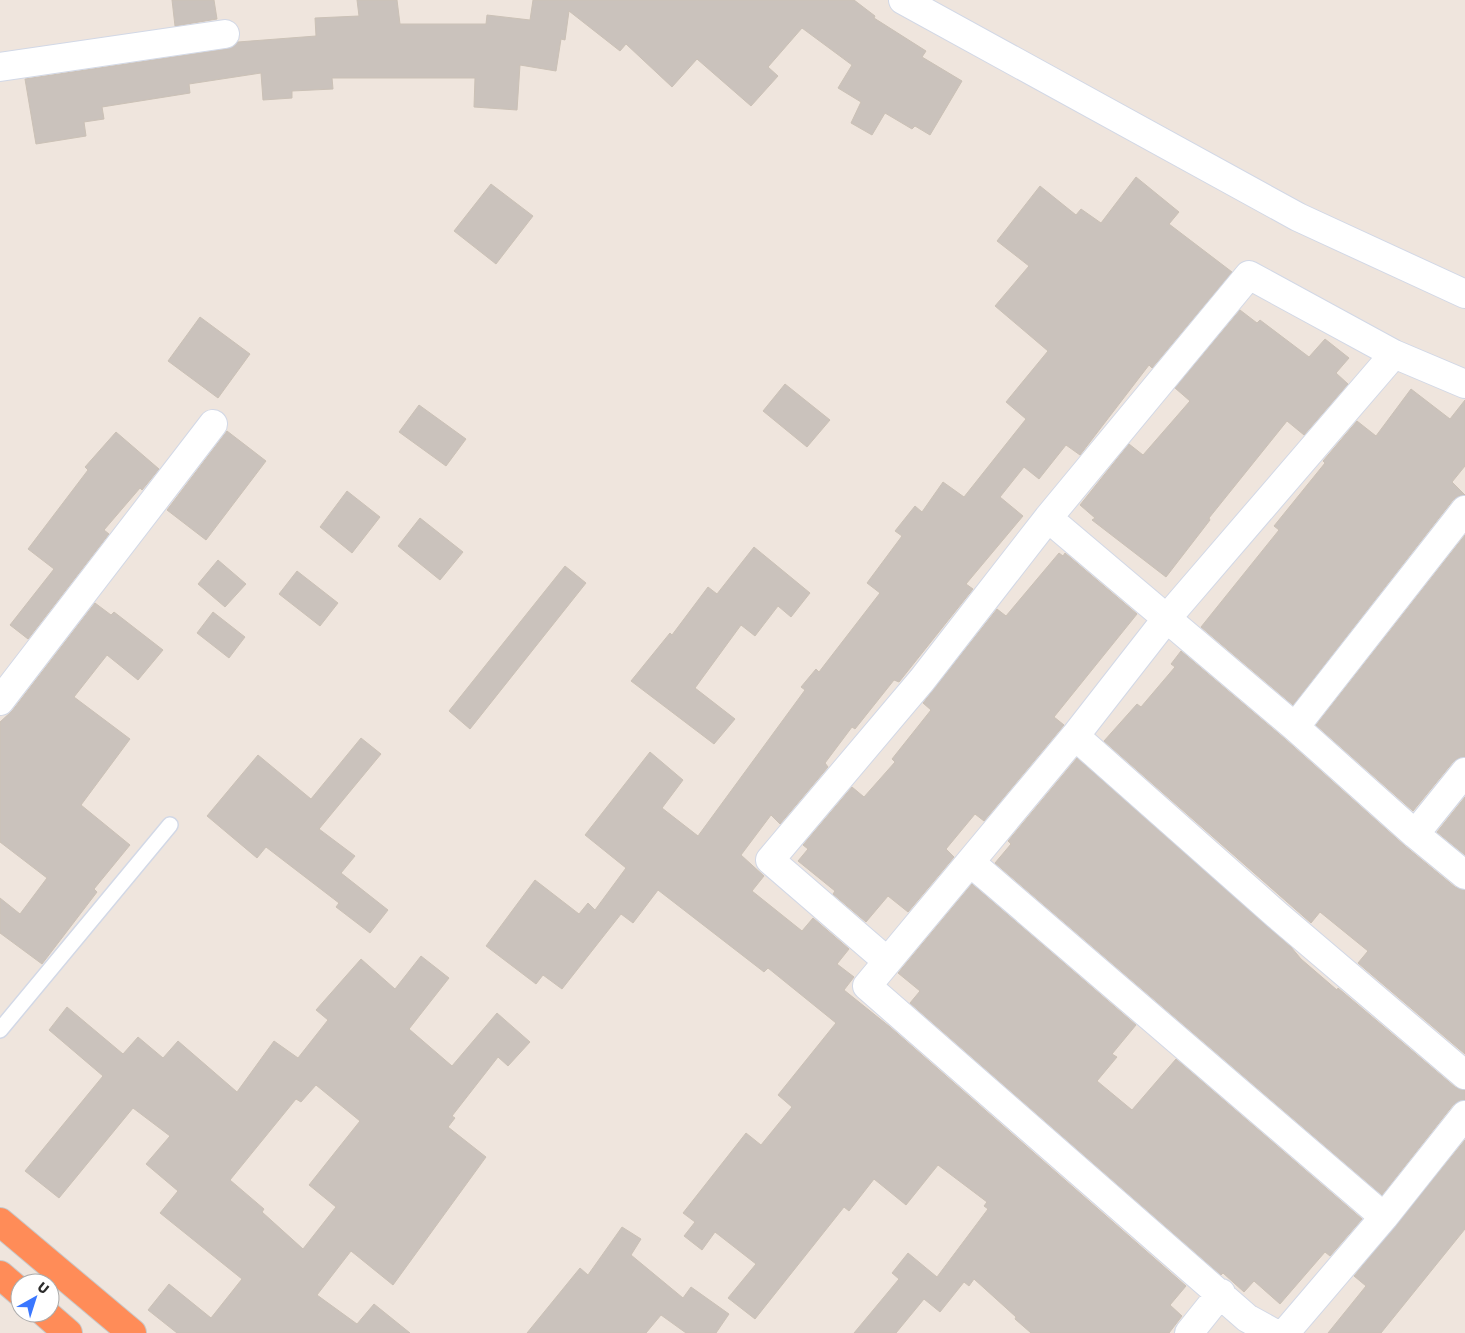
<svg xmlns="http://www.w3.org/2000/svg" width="1465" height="1333" font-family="Poppins,sans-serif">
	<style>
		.building { fill: #cac2bc; stroke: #cbc1b6; fill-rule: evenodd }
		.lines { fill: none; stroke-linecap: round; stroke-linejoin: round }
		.lane-casing { stroke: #d2d8e6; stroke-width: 18 }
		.street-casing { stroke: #d2d8e6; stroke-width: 30 }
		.secondary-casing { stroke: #d2d8e6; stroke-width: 30 }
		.highway-casing { stroke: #c8c8c8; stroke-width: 30 }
		.lane { stroke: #fff; stroke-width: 15 }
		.street { stroke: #fff; stroke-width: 28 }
		.secondary { stroke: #fff; stroke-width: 28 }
		.highway { stroke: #ff8c58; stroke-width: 28 }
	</style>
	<rect width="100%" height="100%" fill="#efe5dd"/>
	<path class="building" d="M 172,0 L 214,0 L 217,19 L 175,26 Z
		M 357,0 L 397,0 L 400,24 L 486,24 L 487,15 L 530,20 L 533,0 L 854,0 L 875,16 L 874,18 L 926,51 L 922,57 L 962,81 L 930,135 L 915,126 L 912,129 L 885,113 L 872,135 L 851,123 L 861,102 L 838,88 L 852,65 L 802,28 L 768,67 L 778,76 L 751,106 L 697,59 L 672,87 L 626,44 L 620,51 L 569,11 L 565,40 L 561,39 L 556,71 L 520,65 L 517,110 L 474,107 L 475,78 L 332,78 L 333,89 L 292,91 L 292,98 L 263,100 L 261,73 L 189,84 L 190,93 L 102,107 L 104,119 L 84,122 L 86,136 L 36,144 L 25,79 L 227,49 L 238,42 L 316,36 L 315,18 L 359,16 Z
		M 1136,177 L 1179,212 L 1169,224 L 1232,272 L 1152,368 L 1149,365 L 1080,455 L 1066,445 L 1039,479 L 1024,467 L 1000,497 L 1023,516 L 966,584 L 973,589 L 899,682 L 894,680 L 855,729 L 852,727 L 825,763 L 828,767 L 780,824 L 771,815 L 741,855 L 764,876 L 752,891 L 802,931 L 813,918 L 849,949 L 837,964 L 854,977 L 844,990 L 890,1027 L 1186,1286 L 1170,1305 L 1182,1316 L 1169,1333 L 1031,1333 L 1015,1319 L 1016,1317 L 974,1279 L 969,1286 L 964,1282 L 940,1312 L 924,1299 L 896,1333 L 854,1333 L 899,1279 L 892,1273 L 908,1253 L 937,1277 L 988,1209 L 984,1206 L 987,1202 L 938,1165 L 906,1205 L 874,1179 L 849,1211 L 844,1207 L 755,1319 L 728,1298 L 756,1264 L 715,1232 L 702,1250 L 684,1236 L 695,1222 L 683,1213 L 746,1133 L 761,1145 L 792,1107 L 778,1095 L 836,1023 L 768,968 L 764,972 L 658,890 L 633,923 L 621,914 L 562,989 L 543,975 L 536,984 L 486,946 L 535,880 L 579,914 L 588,903 L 595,910 L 626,868 L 585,835 L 650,752 L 683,780 L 662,808 L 698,836 L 805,690 L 801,687 L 816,669 L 819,672 L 880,593 L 867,583 L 902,536 L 895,531 L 915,506 L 922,512 L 943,482 L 964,497 L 1026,419 L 1006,402 L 1048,351 L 995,306 L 1029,266 L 997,241 L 1040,186 L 1076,215 L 1081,209 L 1101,223 Z
		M 491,184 L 533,216 L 496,264 L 454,231 Z
		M 1240,310 L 1257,323 L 1260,320 L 1309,357 L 1325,339 L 1349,358 L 1336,373 L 1348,384 L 1304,435 L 1287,421 L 1209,518 L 1210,520 L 1166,577 L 1092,520 L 1095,518 L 1080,505 L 1129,444 L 1143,455 L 1190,401 L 1175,388 Z
		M 200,317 L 250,354 L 218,398 L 168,361 Z
		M 785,384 L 830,420 L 807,447 L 763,411 Z
		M 1411,389 L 1450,419 L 1465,400 L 1465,466 L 1452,482 L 1465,495 L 1453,500 L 1293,705 L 1201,627 L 1279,530 L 1274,526 L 1325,463 L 1323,461 L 1357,421 L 1376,436 Z
		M 419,405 L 466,439 L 446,466 L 399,432 Z
		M 227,431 L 266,461 L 206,540 L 167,510 Z
		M 116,432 L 159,469 L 142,490 L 140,488 L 104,530 L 109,534 L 28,639 L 10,625 L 54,569 L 28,549 L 88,470 L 85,467 Z
		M 347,491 L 380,517 L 352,553 L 320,527 Z
		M 420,518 L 463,552 L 440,580 L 398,546 Z
		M 1465,535 L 1465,757 L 1453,762 L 1413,811 L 1316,725 Z
		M 754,547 L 810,593 L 791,617 L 778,606 L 755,636 L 741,625 L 695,688 L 735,719 L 714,744 L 631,681 L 670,633 L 672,635 L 708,587 L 717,594 Z
		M 1059,553 L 1063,556 L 1065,553 L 1137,614 L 1054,717 L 1064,725 L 984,821 L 975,814 L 946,849 L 954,857 L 908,912 L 888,896 L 866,922 L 833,894 L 835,891 L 798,861 L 808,849 L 803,845 L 852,787 L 864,797 L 895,762 L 892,759 L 931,710 L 923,703 L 997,609 L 1006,616 Z
		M 218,560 L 246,584 L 225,607 L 198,584 Z
		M 565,566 L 586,583 L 470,729 L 449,711 Z
		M 297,571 L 338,603 L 320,626 L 279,594 Z
		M 95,603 L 111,615 L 114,612 L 163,650 L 138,680 L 107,655 L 74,697 L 130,739 L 81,805 L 130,845 L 94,889 L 97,892 L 42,964 L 0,933 L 0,898 L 20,914 L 47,878 L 0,842 L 0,722 L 12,711 Z
		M 213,612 L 245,637 L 229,658 L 197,633 Z
		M 1181,651 L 1285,739 L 1405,846 L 1455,887 L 1465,890 L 1465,1054 L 1358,963 L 1368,951 L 1320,912 L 1311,923 L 1104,741 L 1137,704 L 1141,707 L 1175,667 L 1171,664 Z
		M 361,738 L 381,754 L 319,829 L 355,856 L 341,873 L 388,910 L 370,933 L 336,907 L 339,903 L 266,847 L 257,858 L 207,816 L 258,755 L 311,799 Z
		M 1077,758 L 1291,947 L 1301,959 L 1337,990 L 1338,988 L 1455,1087 L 1465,1090 L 1465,1100 L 1453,1105 L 1382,1195 L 995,863 L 1011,844 L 1008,841 Z
		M 1465,797 L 1465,855 L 1437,832 Z
		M 972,884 L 1136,1025 L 1112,1054 L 1117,1057 L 1097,1081 L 1132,1110 L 1176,1059 L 1362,1219 L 1330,1256 L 1325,1252 L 1280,1304 L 1254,1281 L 1244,1292 L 1223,1273 L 1221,1275 L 910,1003 L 920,991 L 898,973 Z
		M 421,956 L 449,978 L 409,1029 L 452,1066 L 497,1013 L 530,1042 L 508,1066 L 498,1057 L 452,1116 L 455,1118 L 448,1127 L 486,1157 L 393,1285 L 351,1251 L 317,1295 L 357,1324 L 374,1304 L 410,1333 L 177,1333 L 148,1310 L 169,1284 L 211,1318 L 242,1279 L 160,1213 L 178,1191 L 146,1164 L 170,1136 L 133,1108 L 59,1198 L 25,1171 L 103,1076 L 49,1030 L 67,1007 L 123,1054 L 138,1037 L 163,1058 L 178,1041 L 237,1092 L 274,1041 L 298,1058 L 328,1020 L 316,1010 L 361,959 L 395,989 ZM 316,1085 L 360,1121 L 309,1185 L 336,1207 L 303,1249 L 262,1212 L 264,1209 L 230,1180 L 296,1099 L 301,1102 Z
		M 1465,1140 L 1465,1229 L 1381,1333 L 1328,1333 L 1366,1286 L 1354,1276 Z
		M 622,1227 L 641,1239 L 631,1255 L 683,1298 L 691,1287 L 729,1314 L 716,1333 L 686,1333 L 661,1315 L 646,1333 L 527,1333 L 580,1268 L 588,1275 Z"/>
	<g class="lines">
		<g class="lane-casing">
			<path id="lane" d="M 0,1030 L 170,825"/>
		</g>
		<g class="street-casing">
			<path id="street" d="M 0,67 L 225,34
				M 1048,518 L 1295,727 L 1415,834 L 1465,875
				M 0,701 L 213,424
				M 1295,727 L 1465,510
				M 1075,736 L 1277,915 L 1465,1075
				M 1415,834 L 1465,772
				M 970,862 L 1384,1217
				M 887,961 L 770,860 L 922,680 L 1048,518 L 1249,275 L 1394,354 L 1465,384
				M 1189,1333 L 1221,1293
				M 1274,1333 L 1247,1318 L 867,986 L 1075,736 L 1167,618 L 1394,354
				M 1285,1333 L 1384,1217 L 1465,1115"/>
		</g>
		<g class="secondary-casing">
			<path id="secondary" d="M 903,0 L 1298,217 L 1465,294"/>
		</g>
		<g class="highway-casing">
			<path id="highway" d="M 0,1222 L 132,1333
				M 0,1275 L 20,1292
				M 45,1313 L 68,1333"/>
		</g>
		<use href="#lane" class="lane"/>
		<use href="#street" class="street"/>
		<use href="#secondary" class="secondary"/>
		<use href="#highway" class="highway"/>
	</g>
	<g transform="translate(35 1298) rotate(39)"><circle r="24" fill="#ffffff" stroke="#ababab"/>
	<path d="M0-4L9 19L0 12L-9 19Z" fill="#3a77ff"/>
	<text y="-8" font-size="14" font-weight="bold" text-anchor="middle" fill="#2c2c2c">U</text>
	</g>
</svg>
